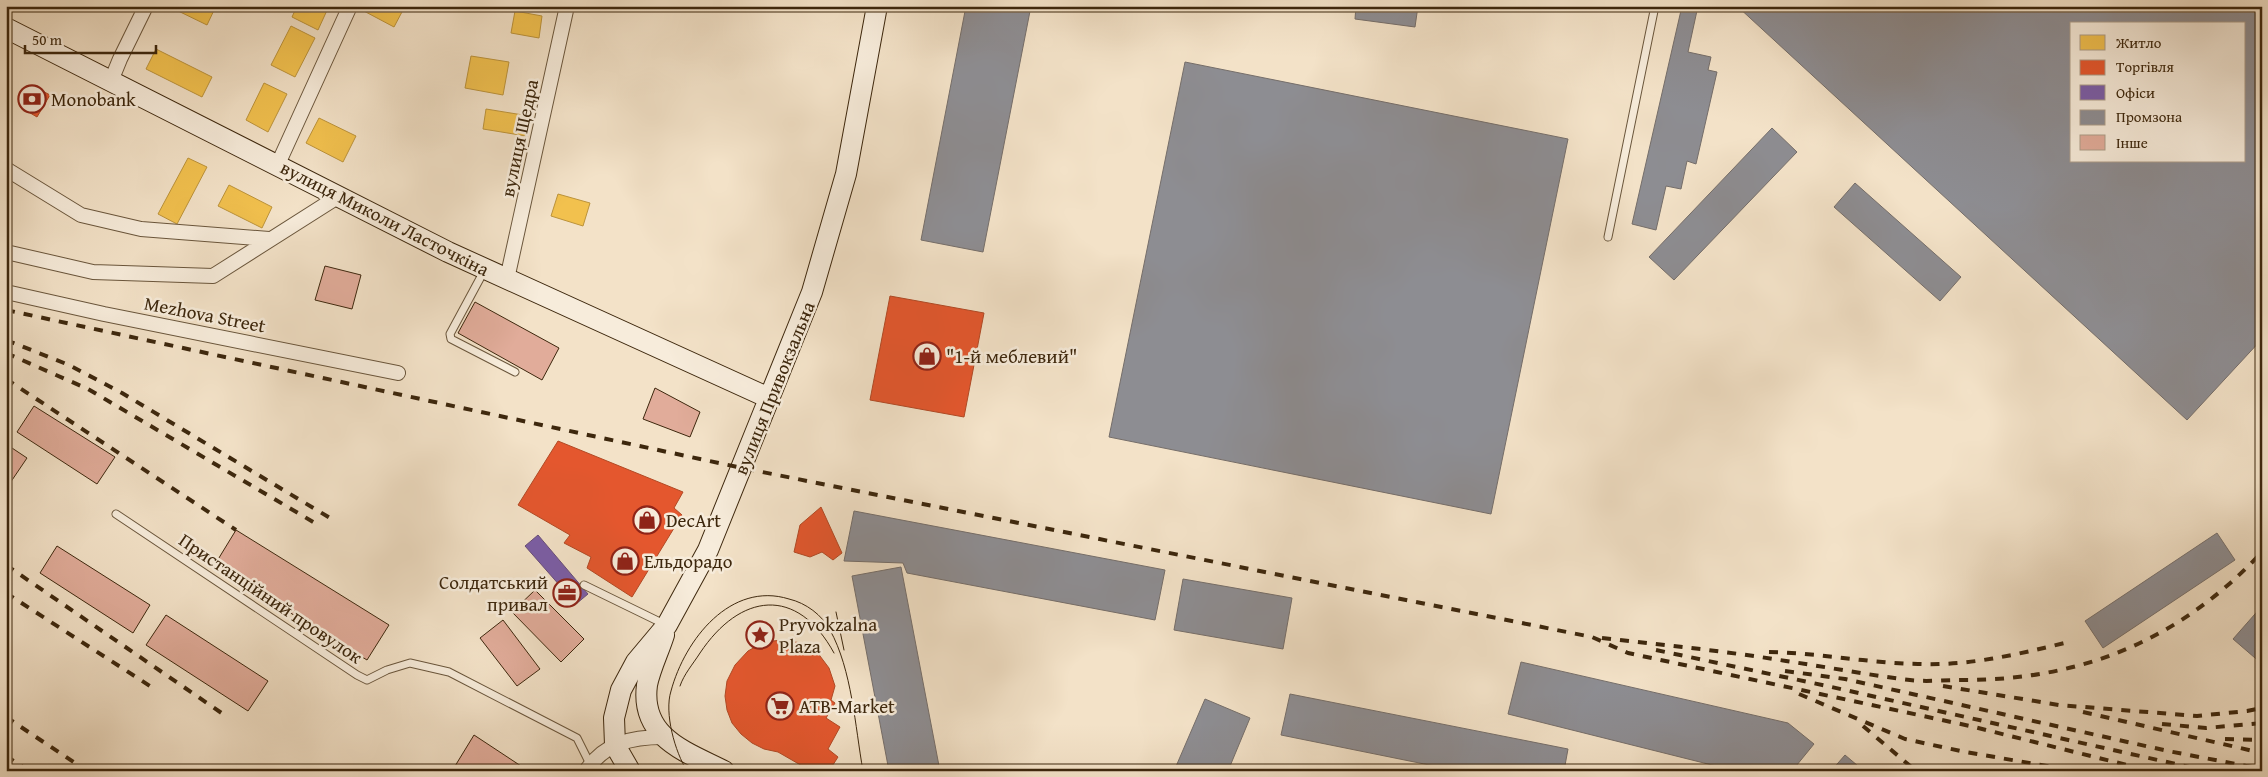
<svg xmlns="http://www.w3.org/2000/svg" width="2268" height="777" font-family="'Gentium Book Plus',serif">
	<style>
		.homes { fill: #f2c14e; stroke: #bc933a }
		.shops { fill: #e4572e; stroke: #b24924 }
		.offices { fill: #7b5ea7; stroke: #684e79 }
		.industry { fill: #8d8d92; stroke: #756e6a; fill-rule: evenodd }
		.building { fill: #e1ac9a; stroke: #3d270d }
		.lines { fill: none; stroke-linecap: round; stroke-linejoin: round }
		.lane-casing { stroke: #6a563c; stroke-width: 9 }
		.street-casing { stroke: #6a563c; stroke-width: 16 }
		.secondary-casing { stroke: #3d270d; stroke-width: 22 }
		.lane { stroke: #f7ecdb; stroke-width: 7 }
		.street { stroke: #f7ecdb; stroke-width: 14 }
		.secondary { stroke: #f7ecdb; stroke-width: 20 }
		.tram { stroke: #3d270d; stroke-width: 1 }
		.rail { stroke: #3d270d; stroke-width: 4; stroke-dasharray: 9 9; stroke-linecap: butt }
		.labels { text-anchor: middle; stroke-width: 5; stroke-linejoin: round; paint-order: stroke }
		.poi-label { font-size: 19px; fill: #3d270d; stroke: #f7ecdb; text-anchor: start }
		.street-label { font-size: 19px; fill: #3d270d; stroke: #f7ecdb }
	</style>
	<rect width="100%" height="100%" fill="#f3e2c8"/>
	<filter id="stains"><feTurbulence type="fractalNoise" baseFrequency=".004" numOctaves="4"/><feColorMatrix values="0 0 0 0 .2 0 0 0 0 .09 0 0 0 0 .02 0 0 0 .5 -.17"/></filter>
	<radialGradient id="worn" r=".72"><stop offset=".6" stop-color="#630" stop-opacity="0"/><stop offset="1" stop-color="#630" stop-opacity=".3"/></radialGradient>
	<path class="homes" d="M 173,6 L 216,6 L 207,25 L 172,8 Z
		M 297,6 L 329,6 L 318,30 L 292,17 Z
		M 364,6 L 396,6 L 403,10 L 394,27 L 362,10 Z
		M 515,11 L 542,16 L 539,38 L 511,33 Z
		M 291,26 L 315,38 L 295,77 L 271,65 Z
		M 156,49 L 212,77 L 202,97 L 146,69 Z
		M 471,56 L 509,62 L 503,95 L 465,88 Z
		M 264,83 L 287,94 L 268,132 L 246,120 Z
		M 486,109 L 529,116 L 526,136 L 483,129 Z
		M 319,118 L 356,136 L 343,162 L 306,143 Z
		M 188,158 L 207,167 L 177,224 L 158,214 Z
		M 229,185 L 272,207 L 262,228 L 218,206 Z
		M 558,194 L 590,203 L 583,226 L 551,216 Z"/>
	<path class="shops" d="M 33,86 L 50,95 L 37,117 L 20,107 Z
		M 890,296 L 984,313 L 964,417 L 870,400 Z
		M 558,441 L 683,492 L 674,508 L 682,515 L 632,597 L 587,568 L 591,557 L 564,543 L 570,535 L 518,505 Z
		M 821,507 L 842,553 L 833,560 L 822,552 L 810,557 L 794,552 L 800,525 Z
		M 782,640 L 801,643 L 817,652 L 829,668 L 835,686 L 831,700 L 835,703 L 826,718 L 840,727 L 828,749 L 838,757 L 829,771 L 811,771 L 778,752 L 764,749 L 752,743 L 741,734 L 732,723 L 727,710 L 725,696 L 727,681 L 735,665 L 748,651 L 764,642 Z"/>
	<path class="offices" d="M 538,535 L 588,594 L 576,604 L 525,546 Z"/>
	<path class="industry" d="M 966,6 L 1031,6 L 983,252 L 921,240 Z
		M 1356,6 L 1418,6 L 1415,27 L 1355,19 Z
		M 1682,6 L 1698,6 L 1688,52 L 1711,57 L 1708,70 L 1717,72 L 1696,164 L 1687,161 L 1681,189 L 1666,186 L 1656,230 L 1632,224 Z
		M 1737,6 L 2262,6 L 2262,339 L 2187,420 ZM 2072,24 L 2244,24 L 2244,161 L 2072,161 Z
		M 1185,62 L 1568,139 L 1491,514 L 1109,437 Z
		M 1772,128 L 1797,152 L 1674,280 L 1649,257 Z
		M 1855,183 L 1961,277 L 1940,301 L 1834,207 Z
		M 854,511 L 1165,570 L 1155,620 L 907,573 L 903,563 L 844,561 Z
		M 2217,533 L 2235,560 L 2103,648 L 2085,621 Z
		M 901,567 L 940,771 L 889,771 L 852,576 Z
		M 1183,579 L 1292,598 L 1283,649 L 1174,630 Z
		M 2262,606 L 2262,664 L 2233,639 Z
		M 1521,662 L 1788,723 L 1814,744 L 1792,771 L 1736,771 L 1508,714 Z
		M 1290,694 L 1568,749 L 1564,771 L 1459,771 L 1281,735 Z
		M 1205,699 L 1250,718 L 1228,771 L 1174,771 Z
		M 1845,755 L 1864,771 L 1831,771 Z"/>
	<path class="building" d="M 325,266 L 361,275 L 352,309 L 315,300 Z
		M 475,302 L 559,348 L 542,380 L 458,333 Z
		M 655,388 L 700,412 L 690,437 L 643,419 Z
		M 34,406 L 115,457 L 97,484 L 17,432 Z
		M 6,444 L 27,458 L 6,489 Z
		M 236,530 L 389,625 L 367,660 L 214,566 Z
		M 57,546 L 150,605 L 133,633 L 40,573 Z
		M 535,590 L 584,639 L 561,662 L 512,612 Z
		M 166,615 L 268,681 L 248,711 L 146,645 Z
		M 503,620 L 540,669 L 517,686 L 480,638 Z
		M 474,735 L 524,768 L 522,771 L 452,771 Z"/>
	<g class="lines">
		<g class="lane-casing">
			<path id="lane" d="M 1608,237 L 1655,6
				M 484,271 L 450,334 L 451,339 L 515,372
				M 116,514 L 357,675 L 367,680 L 387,670 L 410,663 L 449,672 L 577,738 L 590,764
				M 584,585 L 664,624"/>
		</g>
		<g class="street-casing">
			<path id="street" d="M 111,81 L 120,59 L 146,6
				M 278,164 L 350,6
				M 6,169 L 81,215 L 141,229 L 269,239
				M 6,252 L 93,272 L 213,276 L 339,196
				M 507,279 L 567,6
				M 6,292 L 104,314 L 398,373
				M 586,771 C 604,743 632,737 663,737"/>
		</g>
		<g class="secondary-casing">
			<path id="secondary" d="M 6,28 L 448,252 L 769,398
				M 664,635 C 659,651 650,669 647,685 C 640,738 687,752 724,771
				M 630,771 L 615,745 L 614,718 L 621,690 L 636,662 L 667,625 L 708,550 L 812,292 L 846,174 L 877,6"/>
		</g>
		<use href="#lane" class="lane"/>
		<use href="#street" class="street"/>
		<use href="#secondary" class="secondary"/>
		<path class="tram" d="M 836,612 L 844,650
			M 680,686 C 684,674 693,664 700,653 C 740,593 797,585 834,653
			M 687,771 C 675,752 664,713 671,691 C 685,639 731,581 789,599 C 806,603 822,615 830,630 C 852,670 855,726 863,771"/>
		<path class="rail" d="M 6,310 L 742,468 L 1592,637 L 1628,653 L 1970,726 L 2151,771
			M 6,340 L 69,365 L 122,393 L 330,518
			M 6,353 L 88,389 L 320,526
			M 6,379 L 236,530
			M 6,565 L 223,714
			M 6,593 L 153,688
			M 1602,638 C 1664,645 1725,651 1786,661 C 1827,667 1868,675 1910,680 C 1926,682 1943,680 1959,680 C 2080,681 2179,641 2262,552
			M 1656,650 L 1827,686 L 2207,771
			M 1769,652 C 1819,653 1868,663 1918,664 C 1971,666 2018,654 2069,642
			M 1785,671 L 1845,679 L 2168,751 L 2262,769
			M 1943,686 L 2059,705 L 2197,716 L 2247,711 L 2262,708
			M 1799,694 L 1905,739 L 1965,752 L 2077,771
			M 2083,712 L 2262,753
			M 6,717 L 87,771
			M 2162,724 L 2206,728 L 2262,723
			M 1863,726 L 1916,771
			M 2225,739 L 2262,740
			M 6,756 L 29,771"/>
	</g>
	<defs>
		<g id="bank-ring" transform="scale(1.4375)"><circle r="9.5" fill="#f7ecdb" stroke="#8f2418" stroke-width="1.5"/><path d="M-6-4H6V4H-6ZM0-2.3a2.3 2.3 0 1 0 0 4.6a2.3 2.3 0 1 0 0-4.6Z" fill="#8f2418"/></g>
		<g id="shop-ring" transform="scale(1.4375)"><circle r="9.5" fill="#f7ecdb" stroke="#8f2418" stroke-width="1.5"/><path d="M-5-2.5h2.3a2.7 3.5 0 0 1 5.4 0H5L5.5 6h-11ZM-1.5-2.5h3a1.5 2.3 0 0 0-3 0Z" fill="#8f2418"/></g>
		<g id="office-ring" transform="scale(1.4375)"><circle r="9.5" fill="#f7ecdb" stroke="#8f2418" stroke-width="1.5"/><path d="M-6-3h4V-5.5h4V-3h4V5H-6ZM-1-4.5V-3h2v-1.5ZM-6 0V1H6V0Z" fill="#8f2418"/></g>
		<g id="sight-ring" transform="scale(1.4375)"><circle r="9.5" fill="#f7ecdb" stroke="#8f2418" stroke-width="1.5"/><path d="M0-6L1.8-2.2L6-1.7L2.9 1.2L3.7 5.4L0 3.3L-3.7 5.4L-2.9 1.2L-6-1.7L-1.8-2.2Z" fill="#8f2418"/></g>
		<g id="supermarket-ring" transform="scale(1.4375)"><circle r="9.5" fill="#f7ecdb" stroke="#8f2418" stroke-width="1.5"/><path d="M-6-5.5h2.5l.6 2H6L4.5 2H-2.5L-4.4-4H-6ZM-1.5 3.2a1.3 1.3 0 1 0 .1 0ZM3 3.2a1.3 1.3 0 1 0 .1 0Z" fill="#8f2418"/></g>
	</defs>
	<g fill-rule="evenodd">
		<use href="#bank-ring" x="32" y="99"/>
		<use href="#shop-ring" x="927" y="356"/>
		<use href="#shop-ring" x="647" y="520"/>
		<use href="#shop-ring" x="625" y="561"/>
		<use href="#office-ring" x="567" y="593"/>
		<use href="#sight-ring" x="760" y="635"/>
		<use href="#supermarket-ring" x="780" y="706"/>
	</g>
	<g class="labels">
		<g class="poi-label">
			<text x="51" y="106">Monobank</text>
			<text x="946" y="363">"1-й меблевий"</text>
			<text x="666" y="527">DecArt</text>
			<text x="644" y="568">Ельдорадо</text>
			<text x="548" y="589" text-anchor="end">Солдатський<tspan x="548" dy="22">привал</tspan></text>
			<text x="779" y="631">Pryvokzalna<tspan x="779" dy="22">Plaza</tspan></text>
			<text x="799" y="713">ATB-Market</text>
		</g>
		<g class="street-label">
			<text transform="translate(519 138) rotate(-78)" y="7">вулиця Щедра</text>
			<text transform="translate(385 218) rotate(27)" y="7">вулиця Миколи Ласточкіна</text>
			<text transform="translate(205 314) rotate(11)" y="7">Mezhova Street</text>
			<text transform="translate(774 388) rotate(-68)" y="7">вулиця Привокзальна</text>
			<text transform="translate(271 598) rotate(34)" y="7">Пристанційний провулок</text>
		</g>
	</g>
	<rect width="2268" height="777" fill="none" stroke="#f3e2c8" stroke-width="25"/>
	<rect x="8" y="8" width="2253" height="762" fill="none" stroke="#3d270d" stroke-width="2.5"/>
	<rect x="12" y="12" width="2243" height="752" fill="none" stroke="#3d270d"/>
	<rect x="2070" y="22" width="175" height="140" fill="#f7ecdb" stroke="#ad9d89"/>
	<rect x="2080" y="35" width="25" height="15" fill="#f2c14e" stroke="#ad9d89"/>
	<text x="2116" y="48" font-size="15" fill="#3d270d">Житло</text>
	<rect x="2080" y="60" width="25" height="15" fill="#e4572e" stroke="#ad9d89"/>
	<text x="2116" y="72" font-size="15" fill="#3d270d">Торгівля</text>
	<rect x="2080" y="85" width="25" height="15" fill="#7b5ea7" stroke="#ad9d89"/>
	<text x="2116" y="98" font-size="15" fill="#3d270d">Офіси</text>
	<rect x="2080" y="110" width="25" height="15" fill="#8d8d92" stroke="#ad9d89"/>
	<text x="2116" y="122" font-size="15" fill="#3d270d">Промзона</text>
	<rect x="2080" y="135" width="25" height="15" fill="#e1ac9a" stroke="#ad9d89"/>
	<text x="2116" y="148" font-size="15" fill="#3d270d">Інше</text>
	<path d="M25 45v8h131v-8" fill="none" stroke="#3d270d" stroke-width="2.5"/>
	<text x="32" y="45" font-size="15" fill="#3d270d" stroke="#f7ecdb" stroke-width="4" paint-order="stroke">50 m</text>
	<rect width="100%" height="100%" filter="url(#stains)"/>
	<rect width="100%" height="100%" fill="url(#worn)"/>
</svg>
